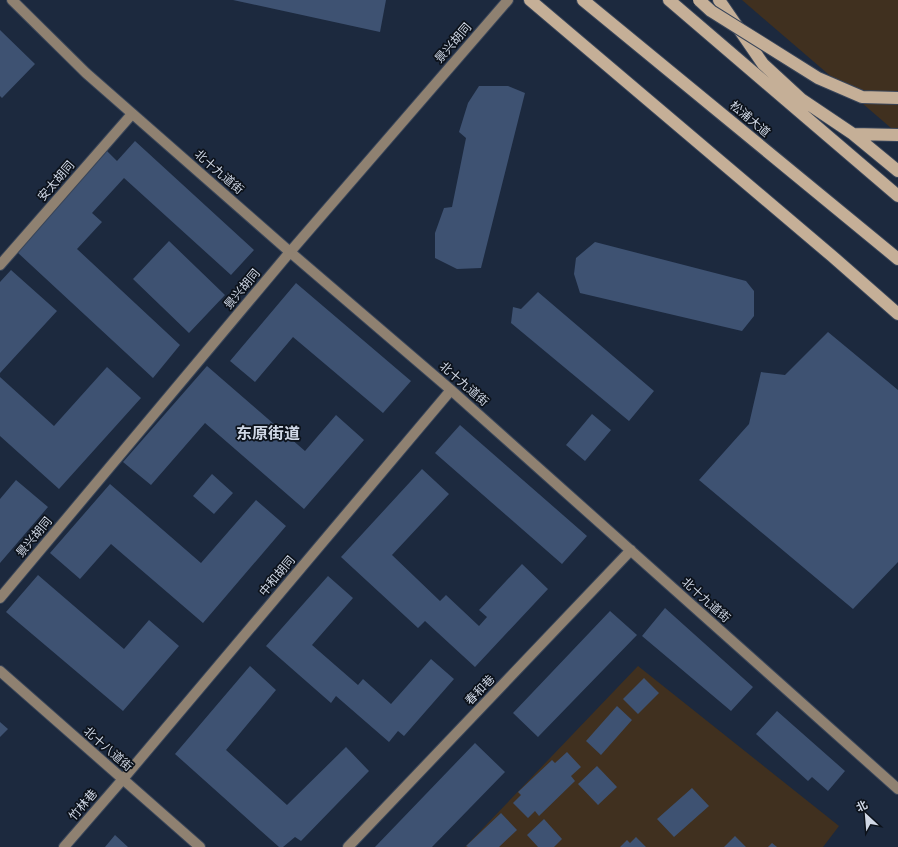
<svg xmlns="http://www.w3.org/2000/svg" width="898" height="847" font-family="'Noto Serif','Noto Sans SC',serif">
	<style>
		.green { fill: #40301f }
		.building { fill: #3e5272 }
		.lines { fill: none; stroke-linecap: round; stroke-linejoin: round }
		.secondary-casing { stroke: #394559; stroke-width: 12 }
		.highway-casing { stroke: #394559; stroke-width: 14 }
		.secondary { stroke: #8f8171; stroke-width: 10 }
		.highway { stroke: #c5af97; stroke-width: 12 }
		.highway-bridge-casing { stroke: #394559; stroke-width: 14; stroke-linecap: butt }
		.highway-bridge { stroke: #c5af97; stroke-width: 12 }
		.labels { text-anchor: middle; stroke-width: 3.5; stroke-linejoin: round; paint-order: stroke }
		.street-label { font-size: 12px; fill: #d0d8e6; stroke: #0c121b }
		.district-label { font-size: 16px; font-weight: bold; fill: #d0d8e6; stroke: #0c121b }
	</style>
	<rect width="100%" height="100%" fill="#1c293e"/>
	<path class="green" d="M 742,0 L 898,0 L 898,134 Z
		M 638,666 L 839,826 L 823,847 L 465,847 Z"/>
	<path class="building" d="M 233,0 L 386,0 L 380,32 Z
		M 0,30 L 35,64 L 2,98 L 0,96 Z
		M 479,86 L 508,86 L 525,93 L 481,268 L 457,269 L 435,258 L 435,233 L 444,208 L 452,207 L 466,138 L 459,132 L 468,103 Z
		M 135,141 L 254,250 L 231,275 L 124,178 L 92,213 L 102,222 L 77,249 L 180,345 L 153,378 L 17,252 L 107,151 L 117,161 Z
		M 169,241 L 225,295 L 189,333 L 133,279 Z
		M 595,242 L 746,281 L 754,291 L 754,316 L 742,331 L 580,293 L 574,274 L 576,258 Z
		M 11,270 L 57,311 L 0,373 L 0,282 Z
		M 296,283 L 411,381 L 383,413 L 293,337 L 255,382 L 230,361 Z
		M 538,292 L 654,391 L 629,421 L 511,323 L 513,307 L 521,309 Z
		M 828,332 L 898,390 L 898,562 L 853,609 L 699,480 L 749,424 L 761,372 L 785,375 Z
		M 207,366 L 305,451 L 336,415 L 364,440 L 304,509 L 205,423 L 151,485 L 123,462 Z
		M 107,367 L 141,398 L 59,489 L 0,436 L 0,377 L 54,426 Z
		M 592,414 L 611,430 L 585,461 L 566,445 Z
		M 460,425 L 587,536 L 562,564 L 435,453 Z
		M 422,469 L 449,494 L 392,555 L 440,601 L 446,595 L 479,626 L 487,617 L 479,610 L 522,564 L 548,589 L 475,667 L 425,621 L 418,628 L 341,557 Z
		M 212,474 L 233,493 L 214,514 L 193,496 Z
		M 16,480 L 48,507 L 0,563 L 0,499 Z
		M 110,484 L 201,563 L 256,500 L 286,526 L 203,623 L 111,544 L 80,579 L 50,553 Z
		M 38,575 L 124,649 L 149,620 L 179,646 L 123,711 L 6,612 Z
		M 328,576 L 353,598 L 312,645 L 358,685 L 363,679 L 391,704 L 431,659 L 454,679 L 404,736 L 398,731 L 389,742 L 336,696 L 331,703 L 266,646 Z
		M 665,608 L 753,687 L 731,711 L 642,636 Z
		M 610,611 L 637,635 L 538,737 L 513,713 Z
		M 250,666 L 276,690 L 226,750 L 287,805 L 346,747 L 369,771 L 301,841 L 295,837 L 283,847 L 279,847 L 175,754 Z
		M 644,678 L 659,693 L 638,714 L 623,699 Z
		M 617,706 L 632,720 L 601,755 L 586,741 Z
		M 777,711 L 845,771 L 828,791 L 812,777 L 808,781 L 756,734 Z
		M 0,722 L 8,729 L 0,737 Z
		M 475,743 L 505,772 L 432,847 L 375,847 Z
		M 567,752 L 581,767 L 571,776 L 575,781 L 539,816 L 535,811 L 528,818 L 513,803 L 521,795 L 518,792 L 552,760 L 555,763 Z
		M 597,766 L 617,787 L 598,805 L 578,784 Z
		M 692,788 L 709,806 L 674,837 L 657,819 Z
		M 501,813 L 517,830 L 499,847 L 468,847 L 466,846 Z
		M 544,819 L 562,839 L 554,847 L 538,847 L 527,835 Z
		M 115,835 L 128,847 L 105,847 Z
		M 735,836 L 746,847 L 724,847 Z
		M 636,837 L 646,847 L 620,847 L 627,840 L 630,843 Z
		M 772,843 L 777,847 L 768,847 Z"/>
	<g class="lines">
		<g class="secondary-casing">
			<path id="secondary" d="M 12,0 L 86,73 L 290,252 L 451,390 L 898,789
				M 0,265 L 132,114
				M 0,598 L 290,252 L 508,0
				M 0,671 L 200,847
				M 64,847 L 123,779 L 451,390
				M 348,847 L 631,550"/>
		</g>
		<g class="highway-casing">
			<path id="highway" d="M 530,0 L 832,256 L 898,314
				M 583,0 L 898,259
				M 669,0 L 898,196
				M 719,0 L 763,64 L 801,99 L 853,134 L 898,171
				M 853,134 L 898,135"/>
		</g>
		<use href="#secondary" class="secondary"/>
		<use href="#highway" class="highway"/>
		<g class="highway-bridge-casing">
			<path id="highway-bridge" d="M 699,0 L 711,11 L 818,78 L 862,97 L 898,98"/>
		</g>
		<use href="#highway-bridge" class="highway-bridge"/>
	</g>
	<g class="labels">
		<g class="street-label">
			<text transform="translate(453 43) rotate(-49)" y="4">景兴胡同</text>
			<text transform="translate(750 119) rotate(40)" y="4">松浦大道</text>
			<text transform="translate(219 172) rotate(41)" y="4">北十九道街</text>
			<text transform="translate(56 181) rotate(-49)" y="4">安太胡同</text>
			<text transform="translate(242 289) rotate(-50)" y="4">景兴胡同</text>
			<text transform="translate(464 384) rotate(41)" y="4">北十九道街</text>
			<text transform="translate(34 537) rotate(-50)" y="4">景兴胡同</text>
			<text transform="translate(277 576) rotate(-50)" y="4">中和胡同</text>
			<text transform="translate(706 600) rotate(42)" y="4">北十九道街</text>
			<text transform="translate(480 690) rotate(-46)" y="4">春和巷</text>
			<text transform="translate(108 749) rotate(41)" y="4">北十八道街</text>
			<text transform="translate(83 805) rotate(-49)" y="4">竹林巷</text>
		</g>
		<g class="district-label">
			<text x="268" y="439">东原街道</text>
		</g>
	</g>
	<g transform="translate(866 815) rotate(334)" stroke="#0c121b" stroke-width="3" paint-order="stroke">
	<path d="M0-3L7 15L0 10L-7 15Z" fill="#d0d8e6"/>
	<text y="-6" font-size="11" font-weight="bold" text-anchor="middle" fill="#d0d8e6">北</text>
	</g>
</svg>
